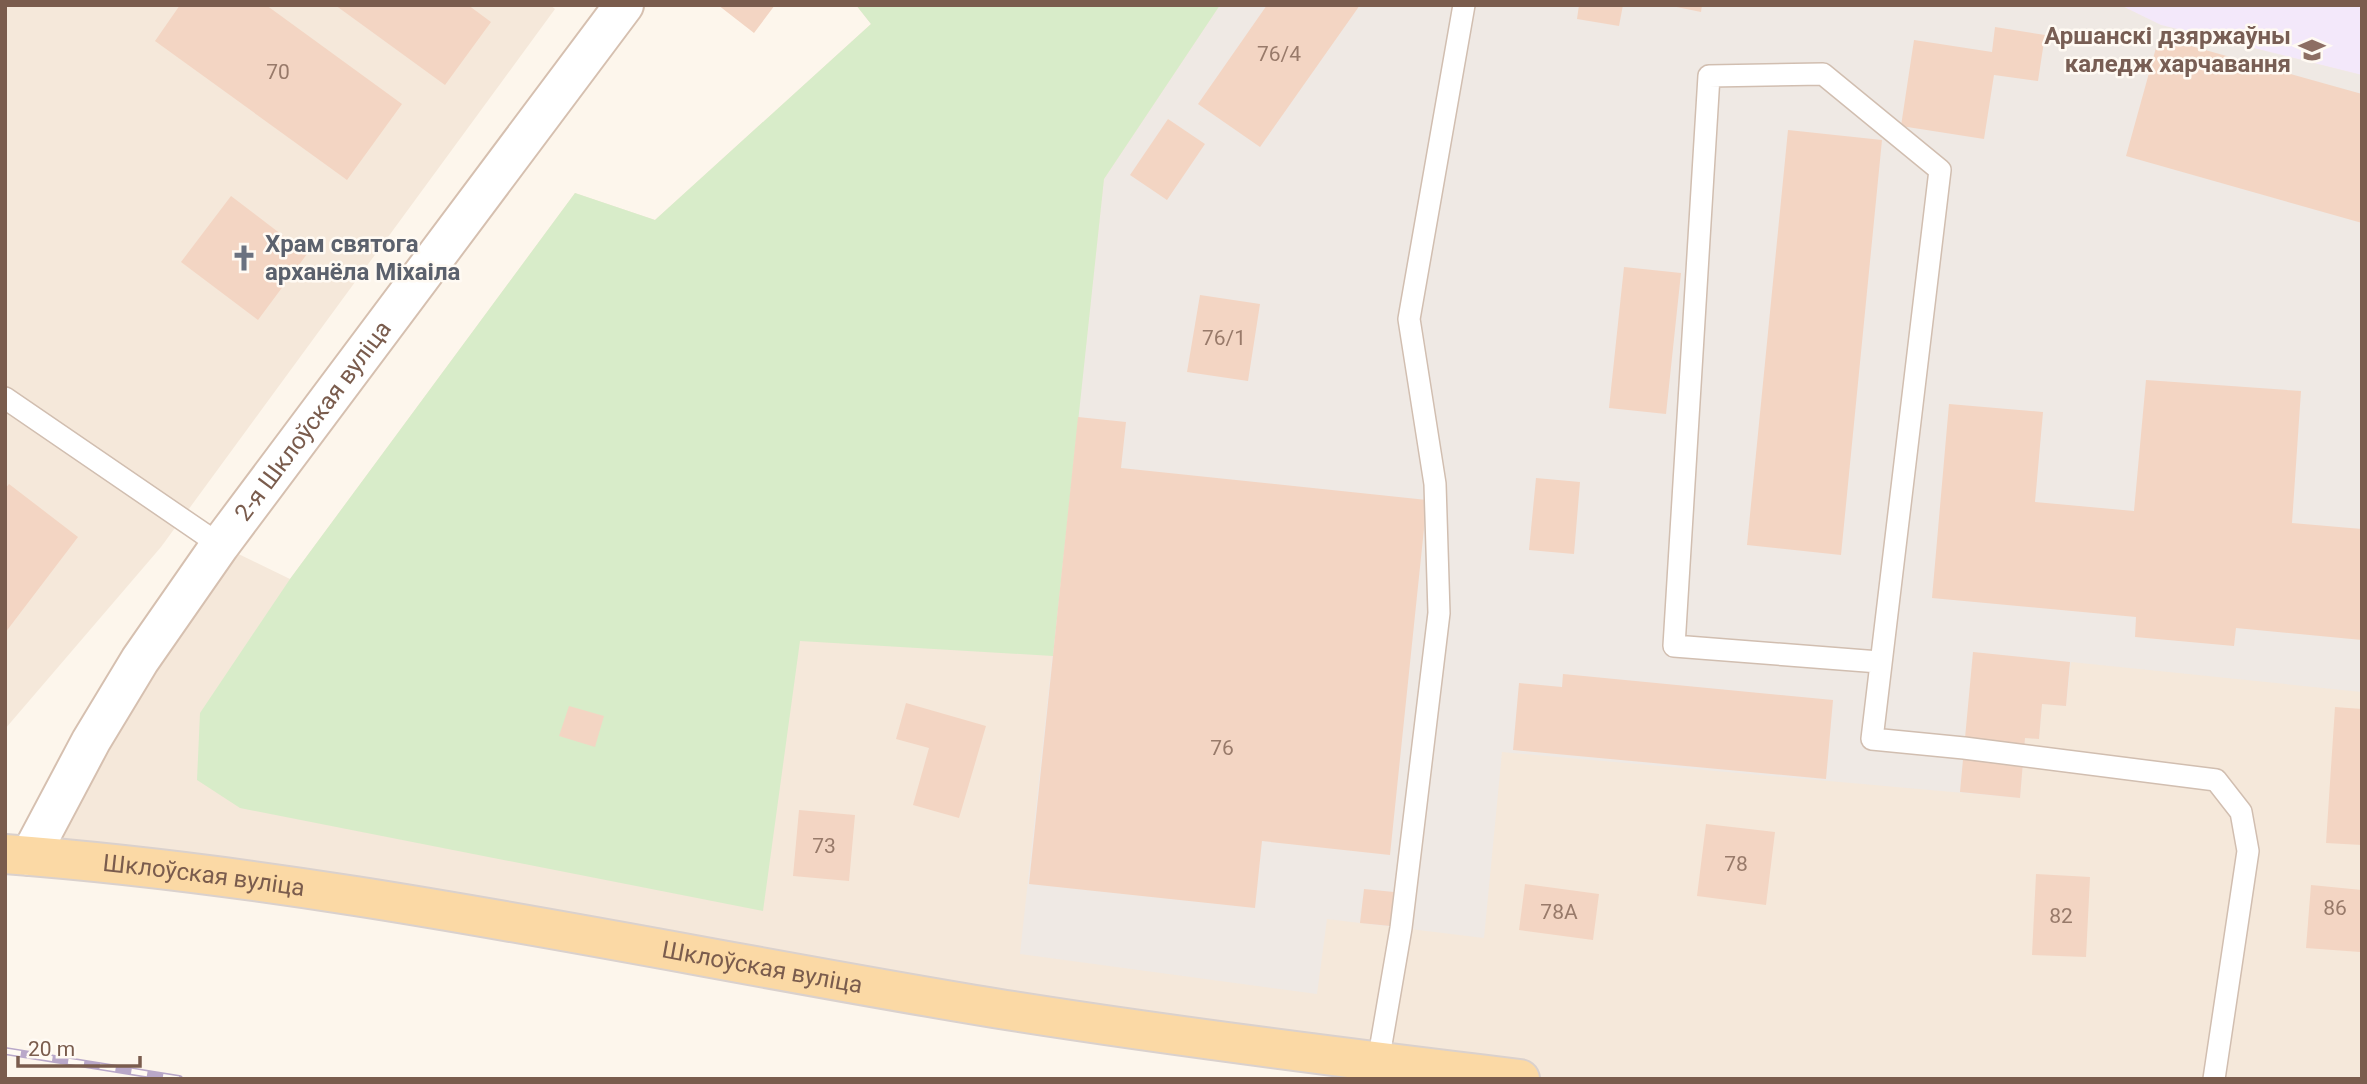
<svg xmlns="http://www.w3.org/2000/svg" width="2367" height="1084" font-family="Roboto,sans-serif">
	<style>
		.residential { fill: #f5e8da }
		.industrial { fill: #efe9e4 }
		.education { fill: #f3e8fa }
		.green { fill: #d8ecc9 }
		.building { fill: #f3d5c3 }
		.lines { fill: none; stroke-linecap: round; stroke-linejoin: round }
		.lane-casing { stroke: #d1beb0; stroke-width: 24 }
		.secondary-casing { stroke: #d6c0b0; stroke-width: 42 }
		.primary-casing { stroke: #dad1cd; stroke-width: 42 }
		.lane { stroke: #fff; stroke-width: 21 }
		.secondary { stroke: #fff; stroke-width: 38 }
		.primary { stroke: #fbd9a5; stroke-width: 38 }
		.rail-casing { stroke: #b9a8c9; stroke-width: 8 }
		.rail { stroke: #fffaf3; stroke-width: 5; stroke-dasharray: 16; stroke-linecap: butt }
		.labels { text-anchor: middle; stroke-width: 5; stroke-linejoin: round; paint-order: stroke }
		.number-label { font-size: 21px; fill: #987a6a }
		.education-label { font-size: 24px; font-weight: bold; fill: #785e54; stroke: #fffaf3; text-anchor: end }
		.worship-label { font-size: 24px; font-weight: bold; fill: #5b616d; stroke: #fffaf3; text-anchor: start }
		.street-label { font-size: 24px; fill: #7a5c4d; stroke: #fffaf3 }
	</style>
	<rect width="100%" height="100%" fill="#fdf6ec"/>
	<path class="residential" d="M 5,5 L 550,5 L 555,9 L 161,547 L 5,729 Z
		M 856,5 L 2362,5 L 2362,1079 L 1520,1079 L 30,856 L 220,545 L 290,579 L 575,193 L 655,220 L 871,24 Z"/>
	<path class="industrial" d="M 1220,5 L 2120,5 L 2161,25 L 2362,75 L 2362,692 L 2071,662 L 2066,706 L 2042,704 L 2039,739 L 2025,738 L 2020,798 L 1502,752 L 1484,938 L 1327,919 L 1317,994 L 1020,954 L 1104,179 Z"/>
	<path class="education" d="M 2120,5 L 2362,5 L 2362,75 L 2161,25 Z"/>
	<path class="green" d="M 856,5 L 1220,5 L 1104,179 L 1053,656 L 800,641 L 763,911 L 240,808 L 197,780 L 200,713 L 290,579 L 575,193 L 655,220 L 871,24 Z"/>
	<path class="building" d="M 180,5 L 266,5 L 402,104 L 347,180 L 155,41 Z
		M 335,5 L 468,5 L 491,22 L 445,85 Z
		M 718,5 L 775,5 L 754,33 Z
		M 1267,5 L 1360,5 L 1260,147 L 1198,104 Z
		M 1579,5 L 1623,5 L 1619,26 L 1577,19 Z
		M 1667,5 L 1702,5 L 1701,12 Z
		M 1995,27 L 2045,35 L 2038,81 L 1994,75 L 1984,139 L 1901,126 L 1914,40 L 1992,52 Z
		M 2159,37 L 2362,94 L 2362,223 L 2126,156 Z
		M 1168,119 L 1205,144 L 1167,200 L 1130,175 Z
		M 1788,130 L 1882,140 L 1841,555 L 1747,545 Z
		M 231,196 L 307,254 L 258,320 L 181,262 Z
		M 1624,267 L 1681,273 L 1666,414 L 1609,408 Z
		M 1200,295 L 1260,304 L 1248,381 L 1187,372 Z
		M 2146,380 L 2301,391 L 2292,523 L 2362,529 L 2362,640 L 2236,628 L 2234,646 L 2135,637 L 2136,617 L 1932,598 L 1949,404 L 2043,412 L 2035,502 L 2134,511 Z
		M 1078,417 L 1126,422 L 1121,468 L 1427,500 L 1390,855 L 1262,841 L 1255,908 L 1029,884 Z
		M 1536,478 L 1580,482 L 1574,554 L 1529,550 Z
		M 9,484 L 78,537 L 5,633 L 5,489 Z
		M 1973,652 L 2070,662 L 2066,706 L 2042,704 L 2039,739 L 2025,738 L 2020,798 L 1960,792 Z
		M 1563,674 L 1833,700 L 1826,779 L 1513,750 L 1519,683 L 1562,687 Z
		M 906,703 L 986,726 L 959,818 L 913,805 L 929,748 L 896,739 Z
		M 569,706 L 604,716 L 595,747 L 559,736 Z
		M 2335,707 L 2362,709 L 2362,845 L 2326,843 Z
		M 799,810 L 855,815 L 849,881 L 793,876 Z
		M 1706,824 L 1775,832 L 1766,905 L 1697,896 Z
		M 2036,874 L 2090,877 L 2086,957 L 2032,955 Z
		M 1525,884 L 1599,894 L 1593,940 L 1519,930 Z
		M 2311,885 L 2362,890 L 2360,952 L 2306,948 Z
		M 1364,889 L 1394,892 L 1390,926 L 1360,923 Z"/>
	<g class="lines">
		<g class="lane-casing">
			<path id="lane" d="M 5,398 L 220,545
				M 1879,662 L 1674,646 L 1709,76 L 1823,74 L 1940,170 L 1872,739 L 1964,748 L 2216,780 L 2241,812 L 2248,851 L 2214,1079
				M 1378,1062 L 1401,928 L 1439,613 L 1435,484 L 1409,319 L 1464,5"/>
		</g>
		<g class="secondary-casing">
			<g id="secondary">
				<path id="s1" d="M 30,856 L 91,741 L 140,660 L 220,545 L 624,5"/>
			</g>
		</g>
		<g class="primary-casing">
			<g id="primary">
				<path id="s2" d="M 5,854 C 338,879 665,954 994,1008 C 1168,1036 1344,1058 1520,1079"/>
			</g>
		</g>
		<use href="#lane" class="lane"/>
		<use href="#secondary" class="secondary"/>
		<use href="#primary" class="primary"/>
		<g class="rail-casing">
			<path id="rail" d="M 5,1051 L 179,1079"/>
		</g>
		<use href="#rail" class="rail"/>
	</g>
	<defs>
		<g id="university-bare" transform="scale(2.1)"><path d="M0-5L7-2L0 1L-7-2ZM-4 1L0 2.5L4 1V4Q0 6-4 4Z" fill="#8d6e63" stroke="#fffaf3" stroke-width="2.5" paint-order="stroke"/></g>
		<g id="church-bare" transform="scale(2.1)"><path d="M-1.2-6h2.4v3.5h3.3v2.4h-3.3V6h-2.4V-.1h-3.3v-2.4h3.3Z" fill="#6b7280" stroke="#fffaf3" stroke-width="2.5" paint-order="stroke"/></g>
	</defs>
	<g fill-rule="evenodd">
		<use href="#university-bare" x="2312" y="50"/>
		<use href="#church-bare" x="244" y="258"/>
	</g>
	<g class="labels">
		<g class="number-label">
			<text x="1279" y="61">76/4</text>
			<text x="278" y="79">70</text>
			<text x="1224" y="345">76/1</text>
			<text x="1222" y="755">76</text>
			<text x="824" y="853">73</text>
			<text x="1736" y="871">78</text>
			<text x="2335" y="915">86</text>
			<text x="1559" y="919">78А</text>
			<text x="2061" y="923">82</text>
		</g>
		<g class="education-label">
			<text x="2291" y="44">Аршанскі дзяржаўны<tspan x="2291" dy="28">каледж харчавання</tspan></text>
		</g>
		<g class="worship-label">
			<text x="265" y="252">Храм святога<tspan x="265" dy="28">арханёла Міхаіла</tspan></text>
		</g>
		<g class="street-label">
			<text dy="8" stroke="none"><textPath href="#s1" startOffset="520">2-я Шклоўская вуліца</textPath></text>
			<text dy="8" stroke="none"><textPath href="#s2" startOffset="200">Шклоўская вуліца</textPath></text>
			<text dy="8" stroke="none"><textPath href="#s2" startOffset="766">Шклоўская вуліца</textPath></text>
		</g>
	</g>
	<rect width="2367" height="1084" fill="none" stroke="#7a5c4d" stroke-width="14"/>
	<path d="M18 1056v10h122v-10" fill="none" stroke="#7a5c4d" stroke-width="3.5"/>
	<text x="28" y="1056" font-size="21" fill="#7a5c4d" stroke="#fffaf3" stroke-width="5" paint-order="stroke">20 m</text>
</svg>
